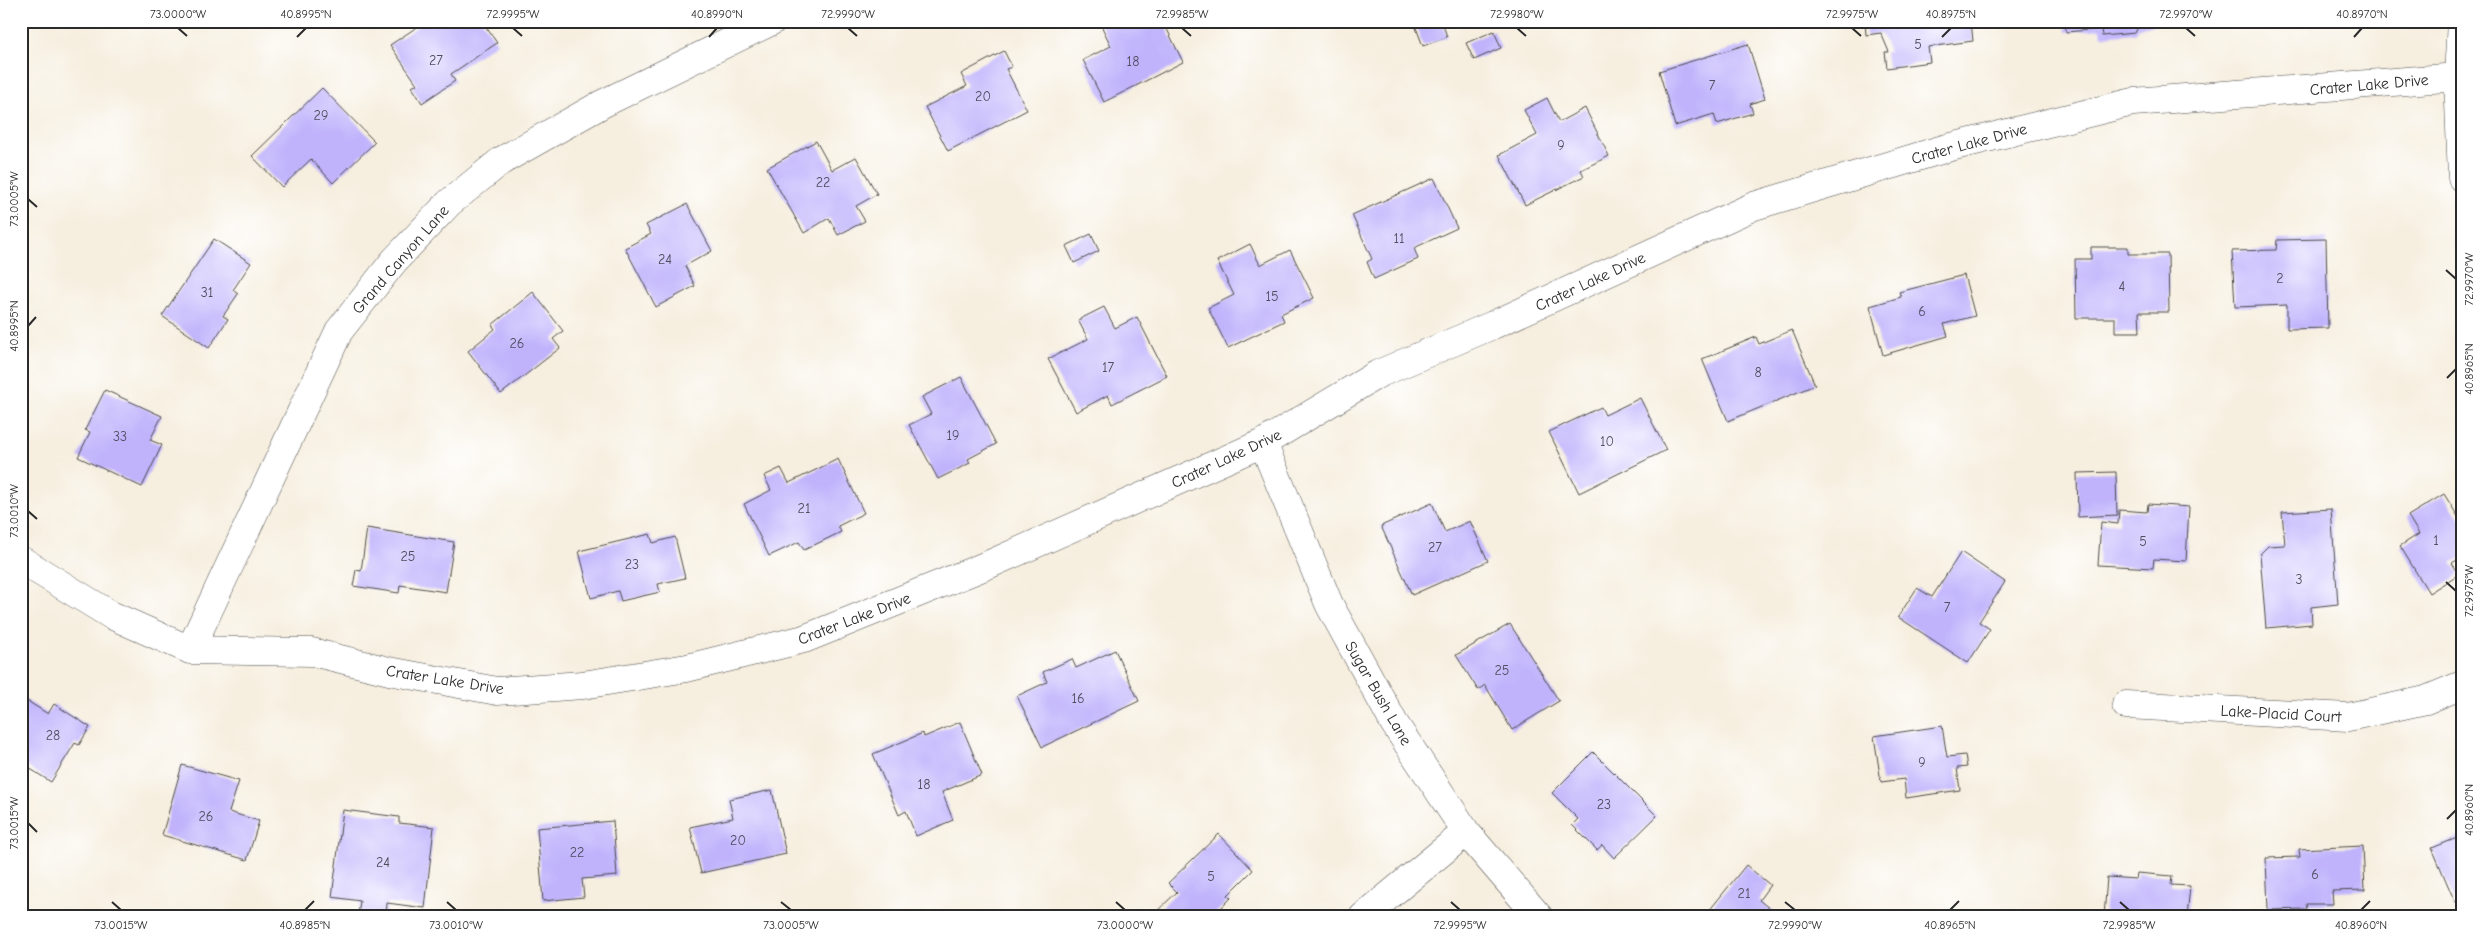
<svg xmlns="http://www.w3.org/2000/svg" width="2483" height="938" font-family="'Comic Neue',sans-serif">
	<style>
		.building { fill: #c0b3fc }
		.lines { fill: none; stroke-linecap: round; stroke-linejoin: round }
		.minor-casing { stroke: #494846; stroke-width: 29 }
		.minor { stroke: #fff; stroke-width: 28 }
		.ticks { fill: none; stroke: #2b2b2b; stroke-width: 2 }
		.labels { text-anchor: middle; stroke-width: 4; stroke-linejoin: round; paint-order: stroke }
		.number-label { font-size: 14px; fill: #504d5f }
		.street-label { font-size: 16px; fill: #2b2b2b; stroke: #fff }
		.neatline { fill: none; stroke: #2b2b2b; stroke-width: 2 }
		.ticks-label { font-size: 12px; text-anchor: middle; fill: #2b2b2b }
	</style>
	<rect width="100%" height="100%" fill="#fff"/>
	<filter id="ink" filterUnits="userSpaceOnUse"><feTurbulence type="fractalNoise" baseFrequency=".02" numOctaves="2"/><feDisplacementMap in="SourceGraphic" scale="10" xChannelSelector="R" yChannelSelector="G"/><feConvolveMatrix kernelMatrix="1 2 1 2 8 2 1 2 1" color-interpolation-filters="sRGB"/></filter>
	<filter id="wash" filterUnits="userSpaceOnUse"><feTurbulence type="fractalNoise" baseFrequency=".0096" numOctaves="4" result="noise"/><feDisplacementMap in="SourceGraphic" scale="20" xChannelSelector="R" yChannelSelector="G"/><feGaussianBlur stdDeviation="1.12" result="paint"/><feColorMatrix in="noise" values="0 0 0 0 0 0 0 0 0 0 0 0 0 0 0 0 0 1.4 0 .05"/><feComposite in="paint" operator="in"/></filter>
	<g filter="url(#wash)">
		<rect width="100%" height="100%" fill="#f6eede"/>
		<g id="blocks">
			<path class="building" d="M 426,21 L 482,21 L 497,43 L 451,74 L 455,81 L 422,103 L 412,87 L 417,84 L 390,45 Z
				M 1099,21 L 1163,21 L 1183,62 L 1104,102 L 1083,60 L 1111,46 Z
				M 1426,21 L 1442,21 L 1447,37 L 1423,46 L 1415,25 Z
				M 1865,21 L 1971,21 L 1973,41 L 1928,47 L 1930,62 L 1887,68 L 1885,52 L 1889,52 L 1881,33 L 1866,35 Z
				M 2065,21 L 2157,21 L 2157,25 L 2138,27 L 2135,33 L 2102,36 L 2101,29 L 2066,32 Z
				M 2254,21 L 2286,21 L 2286,23 L 2254,25 Z
				M 1494,31 L 1501,48 L 1474,60 L 1466,43 Z
				M 1748,44 L 1765,99 L 1750,104 L 1753,113 L 1717,124 L 1714,114 L 1675,126 L 1659,71 Z
				M 1004,51 L 1012,67 L 1006,69 L 1027,110 L 948,151 L 925,107 L 967,86 L 961,74 Z
				M 322,88 L 375,142 L 333,183 L 311,159 L 282,187 L 252,156 Z
				M 1547,98 L 1559,122 L 1585,108 L 1609,156 L 1581,170 L 1584,176 L 1525,205 L 1499,155 L 1537,135 L 1524,110 Z
				M 816,141 L 832,170 L 856,157 L 877,194 L 856,206 L 865,221 L 838,235 L 829,218 L 804,233 L 767,168 Z
				M 1434,178 L 1457,228 L 1414,248 L 1418,259 L 1374,279 L 1367,262 L 1372,259 L 1352,215 Z
				M 687,204 L 712,251 L 685,266 L 695,286 L 656,307 L 625,248 L 651,234 L 646,225 Z
				M 1091,234 L 1099,251 L 1074,263 L 1066,246 Z
				M 214,239 L 251,263 L 233,290 L 238,294 L 223,316 L 228,319 L 209,348 L 162,316 Z
				M 2326,239 L 2328,328 L 2287,329 L 2287,305 L 2235,307 L 2232,251 L 2276,250 L 2277,240 Z
				M 1250,244 L 1260,265 L 1290,250 L 1314,298 L 1281,314 L 1284,321 L 1228,348 L 1208,308 L 1234,295 L 1217,261 Z
				M 2091,247 L 2128,247 L 2128,254 L 2168,254 L 2169,312 L 2139,312 L 2140,332 L 2115,332 L 2115,318 L 2076,318 L 2075,259 L 2091,259 Z
				M 1964,275 L 1975,316 L 1944,324 L 1948,336 L 1883,355 L 1870,306 L 1901,297 L 1899,292 Z
				M 533,292 L 563,331 L 553,339 L 560,348 L 501,394 L 468,351 L 495,329 L 492,325 Z
				M 1104,307 L 1115,328 L 1137,317 L 1167,376 L 1112,404 L 1108,395 L 1076,412 L 1048,359 L 1088,339 L 1078,320 Z
				M 1792,330 L 1815,385 L 1728,421 L 1702,359 L 1756,337 L 1759,344 Z
				M 961,377 L 996,444 L 968,459 L 970,463 L 938,479 L 909,425 L 931,414 L 922,397 Z
				M 105,390 L 162,416 L 150,440 L 162,445 L 142,487 L 78,457 L 90,432 L 85,430 Z
				M 1640,398 L 1666,450 L 1579,493 L 1549,432 L 1601,407 L 1605,415 Z
				M 838,459 L 864,513 L 838,526 L 841,532 L 804,550 L 799,542 L 769,556 L 744,504 L 771,490 L 764,476 L 781,468 L 789,483 Z
				M 2116,472 L 2117,515 L 2078,517 L 2077,473 Z
				M 2444,494 L 2462,523 L 2462,557 L 2452,563 L 2459,574 L 2429,593 L 2400,546 L 2419,534 L 2408,516 Z
				M 1432,503 L 1445,532 L 1470,521 L 1488,561 L 1412,595 L 1381,526 Z
				M 2148,504 L 2189,507 L 2186,561 L 2154,559 L 2153,568 L 2098,565 L 2101,522 L 2118,524 L 2119,510 L 2147,512 Z
				M 2331,509 L 2338,604 L 2311,607 L 2312,624 L 2266,628 L 2260,554 L 2268,546 L 2285,545 L 2282,512 Z
				M 367,528 L 454,542 L 446,592 L 400,585 L 399,593 L 353,586 L 356,570 L 361,571 Z
				M 650,534 L 653,543 L 675,537 L 685,578 L 658,584 L 660,592 L 621,601 L 618,591 L 591,598 L 579,551 Z
				M 1961,552 L 2005,582 L 1979,622 L 1990,629 L 1968,663 L 1898,617 L 1917,588 L 1932,597 Z
				M 1510,624 L 1559,701 L 1512,730 L 1485,685 L 1478,690 L 1456,655 Z
				M 1115,650 L 1139,701 L 1042,747 L 1017,696 L 1047,682 L 1043,672 L 1072,659 L 1076,668 Z
				M 21,697 L 48,714 L 54,704 L 90,727 L 79,745 L 75,743 L 51,782 L 21,763 Z
				M 960,722 L 982,775 L 942,792 L 953,820 L 916,836 L 906,811 L 899,815 L 873,754 L 923,733 L 924,737 Z
				M 1942,726 L 1947,757 L 1965,755 L 1967,767 L 1957,768 L 1960,790 L 1906,798 L 1904,779 L 1881,782 L 1874,736 Z
				M 1593,752 L 1657,816 L 1614,858 L 1602,845 L 1597,850 L 1572,825 L 1578,819 L 1552,793 Z
				M 182,765 L 239,781 L 229,812 L 259,821 L 247,860 L 162,835 Z
				M 772,790 L 786,854 L 701,873 L 690,827 L 733,818 L 729,799 Z
				M 343,810 L 399,817 L 399,823 L 434,827 L 425,908 L 387,903 L 386,917 L 358,915 L 360,901 L 332,897 Z
				M 613,821 L 617,876 L 582,879 L 584,897 L 543,901 L 537,828 Z
				M 1219,834 L 1253,870 L 1228,895 L 1231,898 L 1212,917 L 1159,917 L 1155,913 L 1177,892 L 1168,883 Z
				M 2462,836 L 2462,899 L 2455,902 L 2432,848 Z
				M 2363,846 L 2365,890 L 2332,891 L 2333,904 L 2306,904 L 2307,909 L 2268,910 L 2266,858 L 2300,857 L 2299,849 Z
				M 1746,865 L 1770,885 L 1759,900 L 1780,917 L 1704,917 Z
				M 2137,873 L 2172,876 L 2171,885 L 2190,886 L 2187,917 L 2104,917 L 2107,877 L 2136,879 Z"/>
		</g>
	</g>
	<g filter="url(#ink)">
		<use href="#blocks" fill-opacity="0" stroke="#494846" stroke-width="1"/>
		<g class="lines">
			<g class="minor-casing">
				<path id="minor" d="M 2461,21 L 2458,77 L 2462,178
					M 1263,443 L 1329,604 L 1394,723 L 1466,832 L 1539,917
					M 21,560 L 111,615 L 190,650 L 312,652 L 389,671 L 497,691 L 583,685 L 687,668 L 804,639 L 990,564 L 1263,443 L 1378,374 L 1493,325 L 1754,206 L 1947,148 L 2133,102 L 2458,77
					M 190,650 L 339,331 L 394,261 L 449,203 L 501,161 L 602,104 L 772,21
					M 2126,705 L 2348,717 L 2426,700 L 2462,685
					M 1363,917 L 1466,832"/>
			</g>
			<use href="#minor" class="minor"/>
		</g>
	</g>
	<path class="ticks" d="M 178,28 L 187,36M 513,28 L 522,36M 848,28 L 857,36M 1182,28 L 1191,36M 1517,28 L 1526,36M 1852,28 L 1861,36M 2186,28 L 2195,36M 297,37 L 306,28M 709,37 L 717,28M 1942,37 L 1951,28M 2354,37 L 2362,28M 28,199 L 37,207M 2446,270 L 2456,279M 28,326 L 36,317M 2447,378 L 2456,369M 28,511 L 37,519M 2446,582 L 2456,591M 2447,819 L 2456,810M 28,823 L 37,832M 112,902 L 121,910M 447,902 L 456,910M 781,902 L 791,910M 1116,902 L 1125,910M 1451,902 L 1460,910M 1785,902 L 1795,910M 2120,902 L 2129,910M 305,910 L 314,901M 1950,910 L 1959,901M 2361,910 L 2370,901"/>
	<g class="labels">
		<g class="number-label">
			<text x="1918" y="49">5</text>
			<text x="436" y="65">27</text>
			<text x="1133" y="66">18</text>
			<text x="1712" y="90">7</text>
			<text x="983" y="101">20</text>
			<text x="321" y="120">29</text>
			<text x="1561" y="150">9</text>
			<text x="823" y="187">22</text>
			<text x="1399" y="243">11</text>
			<text x="665" y="264">24</text>
			<text x="2280" y="283">2</text>
			<text x="2122" y="291">4</text>
			<text x="207" y="297">31</text>
			<text x="1272" y="301">15</text>
			<text x="1922" y="316">6</text>
			<text x="517" y="348">26</text>
			<text x="1108" y="372">17</text>
			<text x="1758" y="377">8</text>
			<text x="953" y="440">19</text>
			<text x="120" y="441">33</text>
			<text x="1607" y="446">10</text>
			<text x="804" y="513">21</text>
			<text x="2436" y="545">1</text>
			<text x="2143" y="546">5</text>
			<text x="1435" y="552">27</text>
			<text x="408" y="561">25</text>
			<text x="632" y="569">23</text>
			<text x="2299" y="584">3</text>
			<text x="1947" y="612">7</text>
			<text x="1502" y="675">25</text>
			<text x="1078" y="703">16</text>
			<text x="53" y="740">28</text>
			<text x="1922" y="767">9</text>
			<text x="924" y="789">18</text>
			<text x="1604" y="809">23</text>
			<text x="206" y="821">26</text>
			<text x="738" y="845">20</text>
			<text x="577" y="857">22</text>
			<text x="383" y="867">24</text>
			<text x="2315" y="879">6</text>
			<text x="1211" y="881">5</text>
			<text x="1744" y="898">21</text>
		</g>
		<g class="street-label">
			<text transform="translate(2369 84) rotate(-5)" y="6">Crater Lake Drive</text>
			<text transform="translate(1969 143) rotate(-15)" y="6">Crater Lake Drive</text>
			<text transform="translate(400 259) rotate(-49)" y="6">Grand Canyon Lane</text>
			<text transform="translate(1590 281) rotate(-25)" y="6">Crater Lake Drive</text>
			<text transform="translate(1226 458) rotate(-25)" y="6">Crater Lake Drive</text>
			<text transform="translate(854 618) rotate(-21)" y="6">Crater Lake Drive</text>
			<text transform="translate(445 679) rotate(9)" y="6">Crater Lake Drive</text>
			<text transform="translate(1379 693) rotate(60)" y="6">Sugar Bush Lane</text>
			<text transform="translate(2281 713) rotate(3)" y="6">Lake-Placid Court</text>
		</g>
	</g>
	<rect width="2483" height="938" fill="none" stroke="#fff" stroke-width="55"/>
	<rect x="28" y="28" width="2428" height="882" class="neatline"/>
	<g class="ticks-label">
		<text x="178" y="18">73.0000°W</text>
		<text x="306" y="18">40.8995°N</text>
		<text x="513" y="18">72.9995°W</text>
		<text x="717" y="18">40.8990°N</text>
		<text x="848" y="18">72.9990°W</text>
		<text x="1182" y="18">72.9985°W</text>
		<text x="1517" y="18">72.9980°W</text>
		<text x="1852" y="18">72.9975°W</text>
		<text x="1951" y="18">40.8975°N</text>
		<text x="2186" y="18">72.9970°W</text>
		<text x="2362" y="18">40.8970°N</text>
		<text transform="translate(14 199) rotate(-90)" y="4">73.0005°W</text>
		<text transform="translate(2469 279) rotate(-90)" y="4">72.9970°W</text>
		<text transform="translate(14 326) rotate(-90)" y="4">40.8995°N</text>
		<text transform="translate(2469 369) rotate(-90)" y="4">40.8965°N</text>
		<text transform="translate(14 511) rotate(-90)" y="4">73.0010°W</text>
		<text transform="translate(2469 591) rotate(-90)" y="4">72.9975°W</text>
		<text transform="translate(2469 810) rotate(-90)" y="4">40.8960°N</text>
		<text transform="translate(14 823) rotate(-90)" y="4">73.0015°W</text>
		<text x="121" y="929">73.0015°W</text>
		<text x="305" y="929">40.8985°N</text>
		<text x="456" y="929">73.0010°W</text>
		<text x="791" y="929">73.0005°W</text>
		<text x="1125" y="929">73.0000°W</text>
		<text x="1460" y="929">72.9995°W</text>
		<text x="1795" y="929">72.9990°W</text>
		<text x="1950" y="929">40.8965°N</text>
		<text x="2129" y="929">72.9985°W</text>
		<text x="2361" y="929">40.8960°N</text>
	</g>
</svg>
